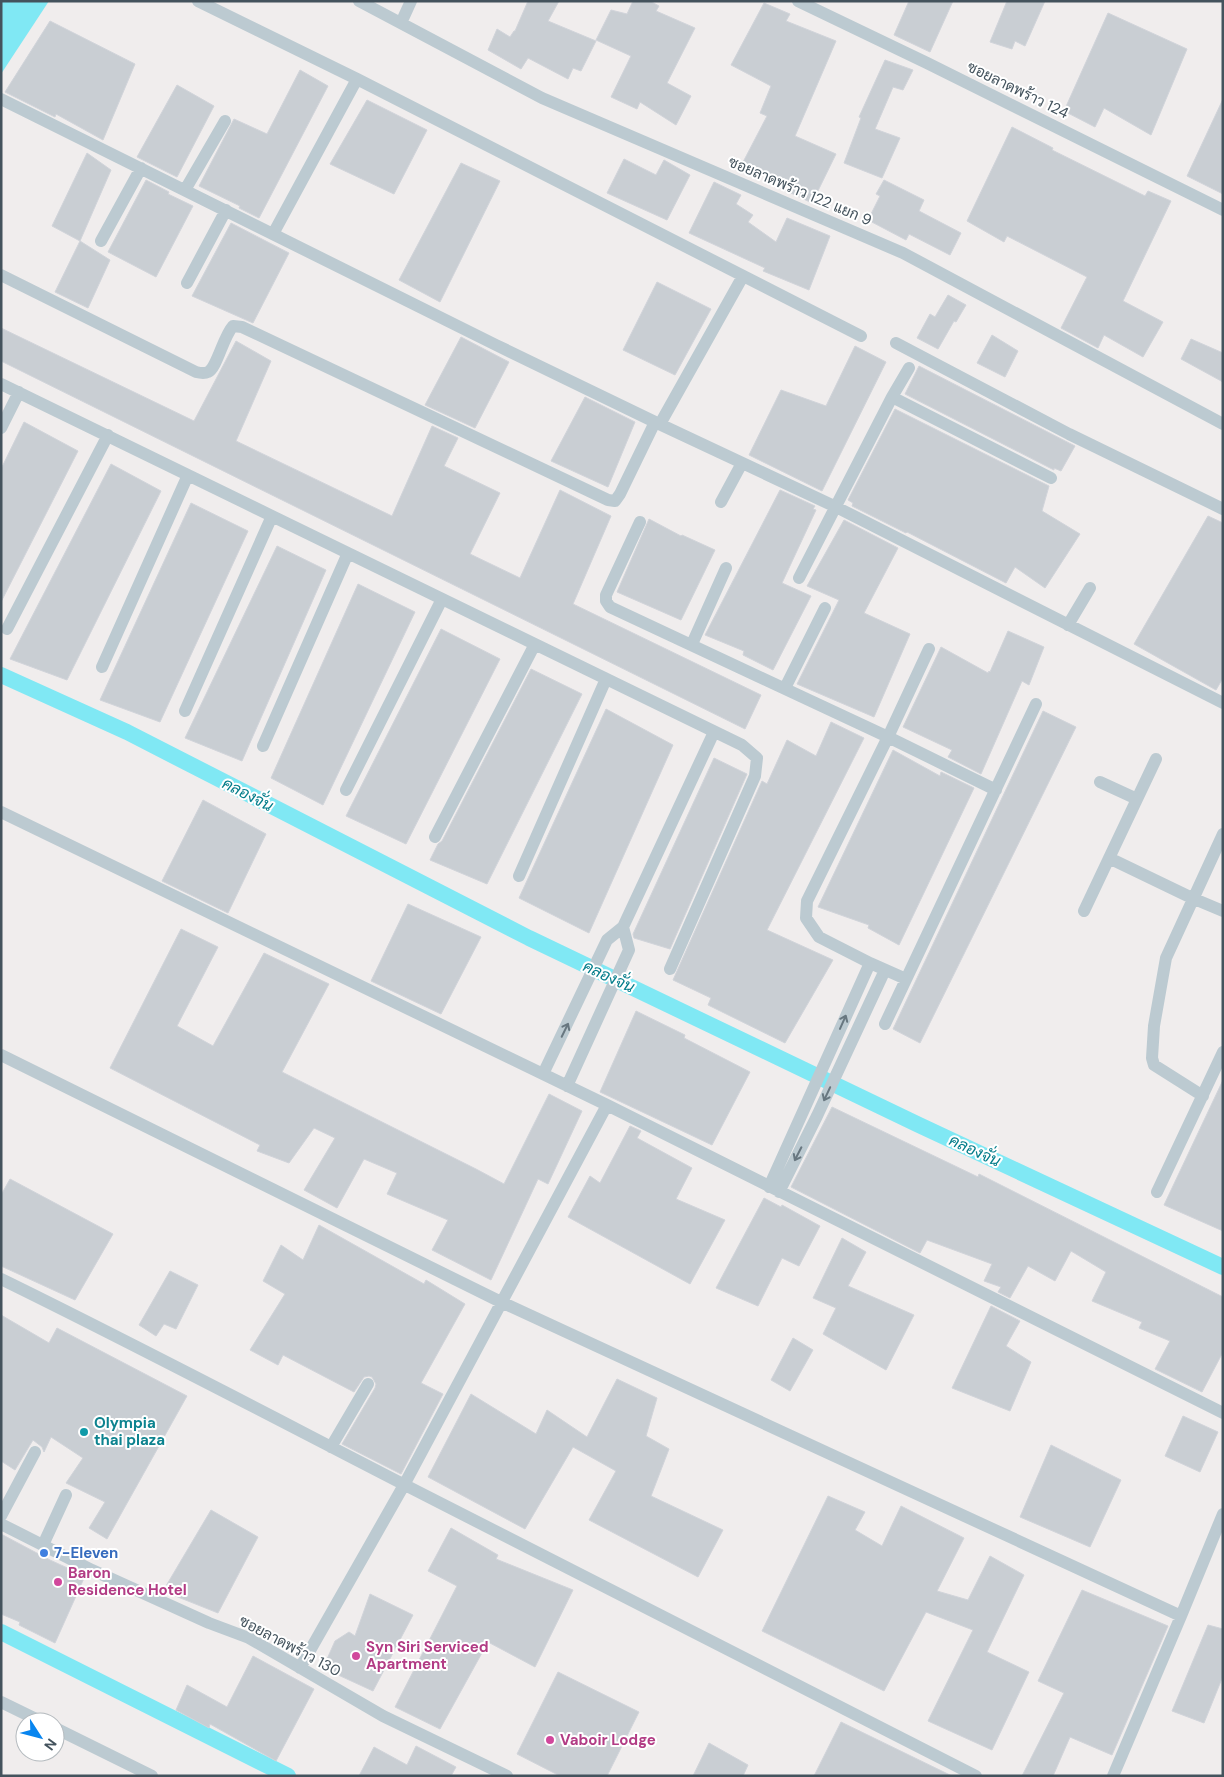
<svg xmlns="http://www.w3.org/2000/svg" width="1224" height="1777" font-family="'DM Sans',Sarabun,sans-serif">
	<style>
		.water { fill: #80e8f4 }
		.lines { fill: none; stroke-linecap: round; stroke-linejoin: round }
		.canal { stroke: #80e8f4; stroke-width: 16 }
		.building { fill: #c9ced3; stroke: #d1d4da }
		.minor { stroke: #bccad1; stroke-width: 12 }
		.oneway { stroke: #687780 }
		.culture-dot { fill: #0f9aa8; stroke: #fff; stroke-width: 2 }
		.shop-dot { fill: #3f7fe0; stroke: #fff; stroke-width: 2 }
		.hotel-dot { fill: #d1479c; stroke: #fff; stroke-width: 2 }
		.labels { text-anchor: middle; stroke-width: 4; stroke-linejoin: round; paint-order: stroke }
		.street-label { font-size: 15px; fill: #44535d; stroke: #fff }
		.culture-label { font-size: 15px; font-weight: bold; fill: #0d838f; stroke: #fff; text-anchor: start }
		.shop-label { font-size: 15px; font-weight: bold; fill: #366cbe; stroke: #fff; text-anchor: start }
		.hotel-label { font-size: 15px; font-weight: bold; fill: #b23c85; stroke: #fff; text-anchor: start }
		.water-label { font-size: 16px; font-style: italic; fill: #047d8a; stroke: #fff }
	</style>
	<rect width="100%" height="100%" fill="#f0eded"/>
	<path class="water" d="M 1,1 L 49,1 L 1,74 Z"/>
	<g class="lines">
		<path class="canal" d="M 1,675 L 127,732 L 529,938 L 919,1125 L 1223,1267
			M 1,1632 L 288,1776"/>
	</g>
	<path class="building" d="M 528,1 L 559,1 L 548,21 L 596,41 L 581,71 L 573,68 L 568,79 L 528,58 L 521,69 L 488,50 L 497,29 L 510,37 L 514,31 L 515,31 Z
		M 633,1 L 650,1 L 659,6 L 656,11 L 695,28 L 667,83 L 691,96 L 676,125 L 640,102 L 637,109 L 611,97 L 631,56 L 596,40 L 611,10 L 627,14 Z
		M 909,1 L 953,1 L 930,52 L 894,35 Z
		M 1007,1 L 1045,1 L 1025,46 L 1015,41 L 1012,49 L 990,42 Z
		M 764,3 L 790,14 L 786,21 L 836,41 L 795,136 L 836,154 L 812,203 L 776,186 L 778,183 L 742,164 L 767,116 L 760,113 L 771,86 L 731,65 Z
		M 1108,13 L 1187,49 L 1151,135 L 1104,108 L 1095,127 L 1064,111 Z
		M 50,21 L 135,64 L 103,140 L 56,114 L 55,117 L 5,92 Z
		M 885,60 L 913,70 L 903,90 L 893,87 L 875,129 L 900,138 L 882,178 L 844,163 L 861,118 L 859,117 Z
		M 300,70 L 328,86 L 259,218 L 239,208 L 240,206 L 199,186 L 234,119 L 267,134 Z
		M 177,85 L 214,106 L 177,177 L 137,157 Z
		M 1223,99 L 1223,194 L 1187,176 Z
		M 367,100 L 427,130 L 394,194 L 330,164 Z
		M 1012,127 L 1053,148 L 1052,150 L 1145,196 L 1148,191 L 1171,201 L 1123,301 L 1163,322 L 1143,357 L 1104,335 L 1098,348 L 1061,328 L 1087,277 L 1007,236 L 1004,242 L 967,221 Z
		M 87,153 L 111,170 L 80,241 L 52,226 Z
		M 624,159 L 656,175 L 664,160 L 690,175 L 667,220 L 607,193 Z
		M 461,163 L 500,181 L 440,302 L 399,280 Z
		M 146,180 L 169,192 L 168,194 L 193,206 L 156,277 L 108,252 Z
		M 884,180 L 924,200 L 919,211 L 961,233 L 950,255 L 909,234 L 906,240 L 868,220 L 880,196 L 876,194 Z
		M 714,182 L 741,195 L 736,204 L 753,215 L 748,222 L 776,242 L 787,218 L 830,236 L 809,290 L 763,271 L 765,268 L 689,233 Z
		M 231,223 L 289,253 L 253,323 L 192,296 Z
		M 80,241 L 110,260 L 88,308 L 55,292 Z
		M 657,282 L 711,309 L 675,375 L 623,350 Z
		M 948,295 L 966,305 L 956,322 L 954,321 L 938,349 L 917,338 L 930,314 L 935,317 Z
		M 1,328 L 194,421 L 236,341 L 271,361 L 236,441 L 392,516 L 432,426 L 458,438 L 444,466 L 500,493 L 470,554 L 520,578 L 560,490 L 611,516 L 573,604 L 761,695 L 745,729 L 1,361 Z
		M 992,335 L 1018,351 L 1005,377 L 977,363 Z
		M 461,337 L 509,362 L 475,428 L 425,405 Z
		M 1191,339 L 1223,353 L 1223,382 L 1181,359 Z
		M 855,346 L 886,362 L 822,491 L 749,455 L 781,390 L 826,406 Z
		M 919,366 L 1075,446 L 1061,471 L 1054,468 L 1054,470 L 905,394 Z
		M 585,397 L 635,422 L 608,487 L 551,461 Z
		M 895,409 L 1049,486 L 1042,511 L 1080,534 L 1045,588 L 1015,567 L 1006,583 L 907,532 L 906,533 L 852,506 L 853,503 L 848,500 Z
		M 24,422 L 78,451 L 1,602 L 1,469 Z
		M 111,464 L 161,491 L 67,680 L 10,659 Z
		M 780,490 L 815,506 L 813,509 L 816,510 L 782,583 L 811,596 L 773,670 L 743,655 L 744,651 L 705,635 Z
		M 191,503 L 248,531 L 160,722 L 100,700 Z
		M 1208,516 L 1223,523 L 1223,678 L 1216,690 L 1134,644 Z
		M 649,519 L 681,536 L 682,535 L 715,550 L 681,620 L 617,592 Z
		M 844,520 L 898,548 L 864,613 L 910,634 L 874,717 L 797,684 L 839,600 L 807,586 Z
		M 277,546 L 326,570 L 242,761 L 185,738 Z
		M 358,584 L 415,612 L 323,805 L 271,778 Z
		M 441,629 L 500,659 L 406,844 L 346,816 Z
		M 1008,631 L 1044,647 L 1029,685 L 1022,681 L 981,774 L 948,757 L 952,750 L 903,727 L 941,647 L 988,673 L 989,671 L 990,672 Z
		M 531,669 L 582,694 L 487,884 L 430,860 L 438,844 L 442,841 Z
		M 606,709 L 673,745 L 589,933 L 519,898 Z
		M 1043,711 L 1076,727 L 920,1043 L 893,1029 Z
		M 831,722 L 864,738 L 767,930 L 833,960 L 785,1043 L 708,1005 L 711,998 L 673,980 L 762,781 L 767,784 L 787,740 L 816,756 Z
		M 893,750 L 940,776 L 941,772 L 974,788 L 899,945 L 868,928 L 869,925 L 818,907 Z
		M 714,758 L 747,774 L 670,949 L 634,938 L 633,934 Z
		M 203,800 L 266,834 L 228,913 L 162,881 Z
		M 408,904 L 481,937 L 441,1014 L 371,981 Z
		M 181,929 L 218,947 L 177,1026 L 213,1046 L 264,953 L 329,984 L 282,1072 L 476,1169 L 504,1184 L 549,1094 L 582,1111 L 548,1184 L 538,1179 L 491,1280 L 432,1250 L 448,1220 L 387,1194 L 397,1173 L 364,1159 L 337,1208 L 304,1190 L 335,1138 L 314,1128 L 289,1163 L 257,1151 L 260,1145 L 110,1068 Z
		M 636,1011 L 685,1035 L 684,1038 L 750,1072 L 712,1145 L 600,1092 Z
		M 1223,1080 L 1223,1231 L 1164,1205 Z
		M 832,1107 L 978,1177 L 979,1174 L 1223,1297 L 1223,1352 L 1202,1392 L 1155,1369 L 1170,1341 L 1139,1328 L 1142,1322 L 1092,1301 L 1106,1272 L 1071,1251 L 1055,1281 L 1028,1266 L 1010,1298 L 998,1292 L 1001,1287 L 984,1281 L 992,1264 L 927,1240 L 920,1253 L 791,1187 Z
		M 630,1126 L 641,1131 L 637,1138 L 692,1168 L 676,1199 L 725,1220 L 690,1284 L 568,1217 L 590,1176 L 600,1183 Z
		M 10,1179 L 113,1234 L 75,1300 L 1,1266 L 1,1195 Z
		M 764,1198 L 781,1207 L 782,1205 L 820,1226 L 799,1266 L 782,1258 L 758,1306 L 716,1288 Z
		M 319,1225 L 424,1284 L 426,1280 L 465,1304 L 421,1383 L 443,1394 L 401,1474 L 342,1444 L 375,1388 L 376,1384 L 372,1377 L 369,1376 L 364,1377 L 354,1392 L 283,1355 L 278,1365 L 250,1350 L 285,1294 L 263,1281 L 281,1245 L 303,1260 Z
		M 842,1238 L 866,1252 L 848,1286 L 914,1315 L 886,1370 L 823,1334 L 836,1308 L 813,1298 Z
		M 170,1271 L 198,1285 L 176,1329 L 164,1324 L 156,1336 L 139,1325 Z
		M 991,1306 L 1020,1321 L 1006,1346 L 1031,1362 L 1010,1411 L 952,1388 Z
		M 1,1315 L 49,1343 L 57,1328 L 187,1396 L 107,1539 L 89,1528 L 105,1502 L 66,1483 L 83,1458 L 51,1437 L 44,1452 L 42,1447 L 33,1440 L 15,1470 L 1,1461 Z
		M 793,1338 L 813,1350 L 790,1391 L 771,1380 Z
		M 617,1379 L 657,1398 L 646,1436 L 669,1449 L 651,1496 L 723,1530 L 698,1577 L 589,1520 L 616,1471 L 573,1447 L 525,1529 L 428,1477 L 471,1394 L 536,1434 L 547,1410 L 587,1437 Z
		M 1183,1416 L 1218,1432 L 1200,1472 L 1165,1456 Z
		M 1051,1445 L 1121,1480 L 1090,1547 L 1020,1517 Z
		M 828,1496 L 865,1512 L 855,1530 L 882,1546 L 901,1506 L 964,1538 L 937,1591 L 968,1600 L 990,1556 L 1024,1575 L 987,1652 L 1029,1672 L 992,1750 L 928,1721 L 973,1630 L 926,1612 L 884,1691 L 762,1631 Z
		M 211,1510 L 258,1537 L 218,1613 L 163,1591 Z
		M 451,1528 L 498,1555 L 496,1559 L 573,1590 L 535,1667 L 488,1642 L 440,1729 L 395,1707 L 457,1586 L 428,1571 Z
		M 1,1534 L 50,1560 L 85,1576 L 55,1643 L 19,1625 L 20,1622 L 1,1614 Z
		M 1082,1590 L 1168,1626 L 1112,1755 L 1070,1737 L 1053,1776 L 1022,1776 L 1064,1693 L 1038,1681 Z
		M 370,1594 L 413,1615 L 373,1691 L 323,1668 L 335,1641 L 349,1632 L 355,1636 Z
		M 1208,1625 L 1223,1629 L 1223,1676 L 1204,1723 L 1172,1711 Z
		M 253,1656 L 314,1689 L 276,1761 L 210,1724 L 209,1728 L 176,1710 L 187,1685 L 227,1707 Z
		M 558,1672 L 639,1712 L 607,1776 L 560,1776 L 517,1754 Z
		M 841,1722 L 952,1776 L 814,1776 Z
		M 709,1743 L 748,1765 L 743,1776 L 693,1776 Z
		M 416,1746 L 456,1767 L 451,1776 L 359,1776 L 374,1747 L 407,1765 Z"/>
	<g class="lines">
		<path class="minor" d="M 198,1 L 357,79 L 861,336
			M 359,1 L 542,98 L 903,253 L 1223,424
			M 798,1 L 927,63 L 1223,210
			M 401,23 L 411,1
			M 1,99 L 496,345 L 655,422 L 836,507 L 1223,703
			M 185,190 L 225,121
			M 273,234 L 357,79
			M 101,241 L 141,168
			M 1,275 L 196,372 C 200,373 204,374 208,372 C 217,368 223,337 233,326 L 242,327 L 608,500 L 615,501 L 620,494 L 655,422
			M 187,283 L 226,210
			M 896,343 L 1069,434 L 1223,509
			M 1,384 L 742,745 L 757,758 L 755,776 L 670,969
			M 892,397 L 909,368
			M 660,424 L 743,276
			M 1,428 L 19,392
			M 721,502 L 742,463
			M 640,522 L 606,595 L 606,601 L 610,607 L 888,737 L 996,790
			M 799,578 L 892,397 L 1051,478
			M 1068,625 L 1090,588
			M 7,629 L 108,435
			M 692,644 L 726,568
			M 102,667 L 188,475
			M 785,688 L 825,608
			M 185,711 L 272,516
			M 263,746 L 348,553
			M 1100,782 L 1137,799
			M 346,790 L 442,599
			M 1,812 L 607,1105 L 1223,1413
			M 435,837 L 535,644
			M 1109,858 L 1192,898 L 1223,911
			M 519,876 L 606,679
			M 1084,911 L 1156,759
			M 623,927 L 714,732
			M 906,979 L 870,963 L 819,937 L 806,918 L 807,901 L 888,737 L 929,649
			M 885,1024 L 1036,704
			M 1,1055 L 501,1302 L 1181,1616
			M 543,1074 L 607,940 L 623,927 L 629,950 L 567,1086
			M 1203,1096 L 1154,1065 L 1152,1058 L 1154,1026 L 1166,958 L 1223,834
			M 769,1187 L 870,963
			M 779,1192 L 817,1116 L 885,970
			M 1157,1192 L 1223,1052
			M 1,1279 C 136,1345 269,1415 403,1484 C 593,1582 785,1677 976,1776
			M 331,1447 L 368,1384
			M 1,1516 L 35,1452
			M 1,1524 L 92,1570 L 209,1623 L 249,1638 L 383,1716 L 507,1776
			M 43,1545 L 66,1495
			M 300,1668 L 404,1485 L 607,1105
			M 1,1702 L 42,1722
			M 55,1728 L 152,1776
			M 1113,1776 L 1181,1616 L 1223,1514"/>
	</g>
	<defs><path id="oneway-shaft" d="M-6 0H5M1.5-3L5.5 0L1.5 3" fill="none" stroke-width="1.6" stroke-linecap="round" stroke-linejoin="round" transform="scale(1.25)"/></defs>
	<g class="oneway">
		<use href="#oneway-shaft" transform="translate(843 1022) rotate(-66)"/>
		<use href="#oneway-shaft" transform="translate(565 1030) rotate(-64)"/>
		<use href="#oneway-shaft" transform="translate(827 1094) rotate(115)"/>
		<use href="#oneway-shaft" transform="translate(798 1154) rotate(117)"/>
	</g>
	<circle class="culture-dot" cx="84" cy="1432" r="5"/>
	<circle class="shop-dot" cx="44" cy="1553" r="5"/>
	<g class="hotel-dot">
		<circle cx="58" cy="1582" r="5"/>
		<circle cx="356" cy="1656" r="5"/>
		<circle cx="550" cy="1740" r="5"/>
	</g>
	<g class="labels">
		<g class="street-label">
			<text transform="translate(1018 90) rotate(26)" y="5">ซอยลาดพร้าว 124</text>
			<text transform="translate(800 191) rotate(23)" y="5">ซอยลาดพร้าว 122 แยก 9</text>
			<text transform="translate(290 1646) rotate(28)" y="5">ซอยลาดพร้าว 130</text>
		</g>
		<g class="culture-label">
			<text x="94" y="1428">Olympia<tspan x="94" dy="17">thai plaza</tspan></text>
		</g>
		<g class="shop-label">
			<text x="54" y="1558">7-Eleven</text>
		</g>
		<g class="hotel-label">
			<text x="68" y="1578">Baron<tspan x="68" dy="17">Residence Hotel</tspan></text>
			<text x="366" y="1652">Syn Siri Serviced<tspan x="366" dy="17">Apartment</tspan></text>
			<text x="560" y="1745">Vaboir Lodge</text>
		</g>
		<g class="water-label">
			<text transform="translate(248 794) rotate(27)" y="6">คลองจั่น</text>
			<text transform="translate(609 976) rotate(25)" y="6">คลองจั่น</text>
			<text transform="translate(975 1150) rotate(25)" y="6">คลองจั่น</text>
		</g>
	</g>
	<rect width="1224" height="1777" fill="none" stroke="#44535d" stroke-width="5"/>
	<g transform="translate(40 1737) rotate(126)"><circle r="24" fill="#ffffff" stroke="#b4babe"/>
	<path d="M0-4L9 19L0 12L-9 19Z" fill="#0885ef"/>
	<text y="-8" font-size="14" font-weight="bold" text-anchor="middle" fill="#44535d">N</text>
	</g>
</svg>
